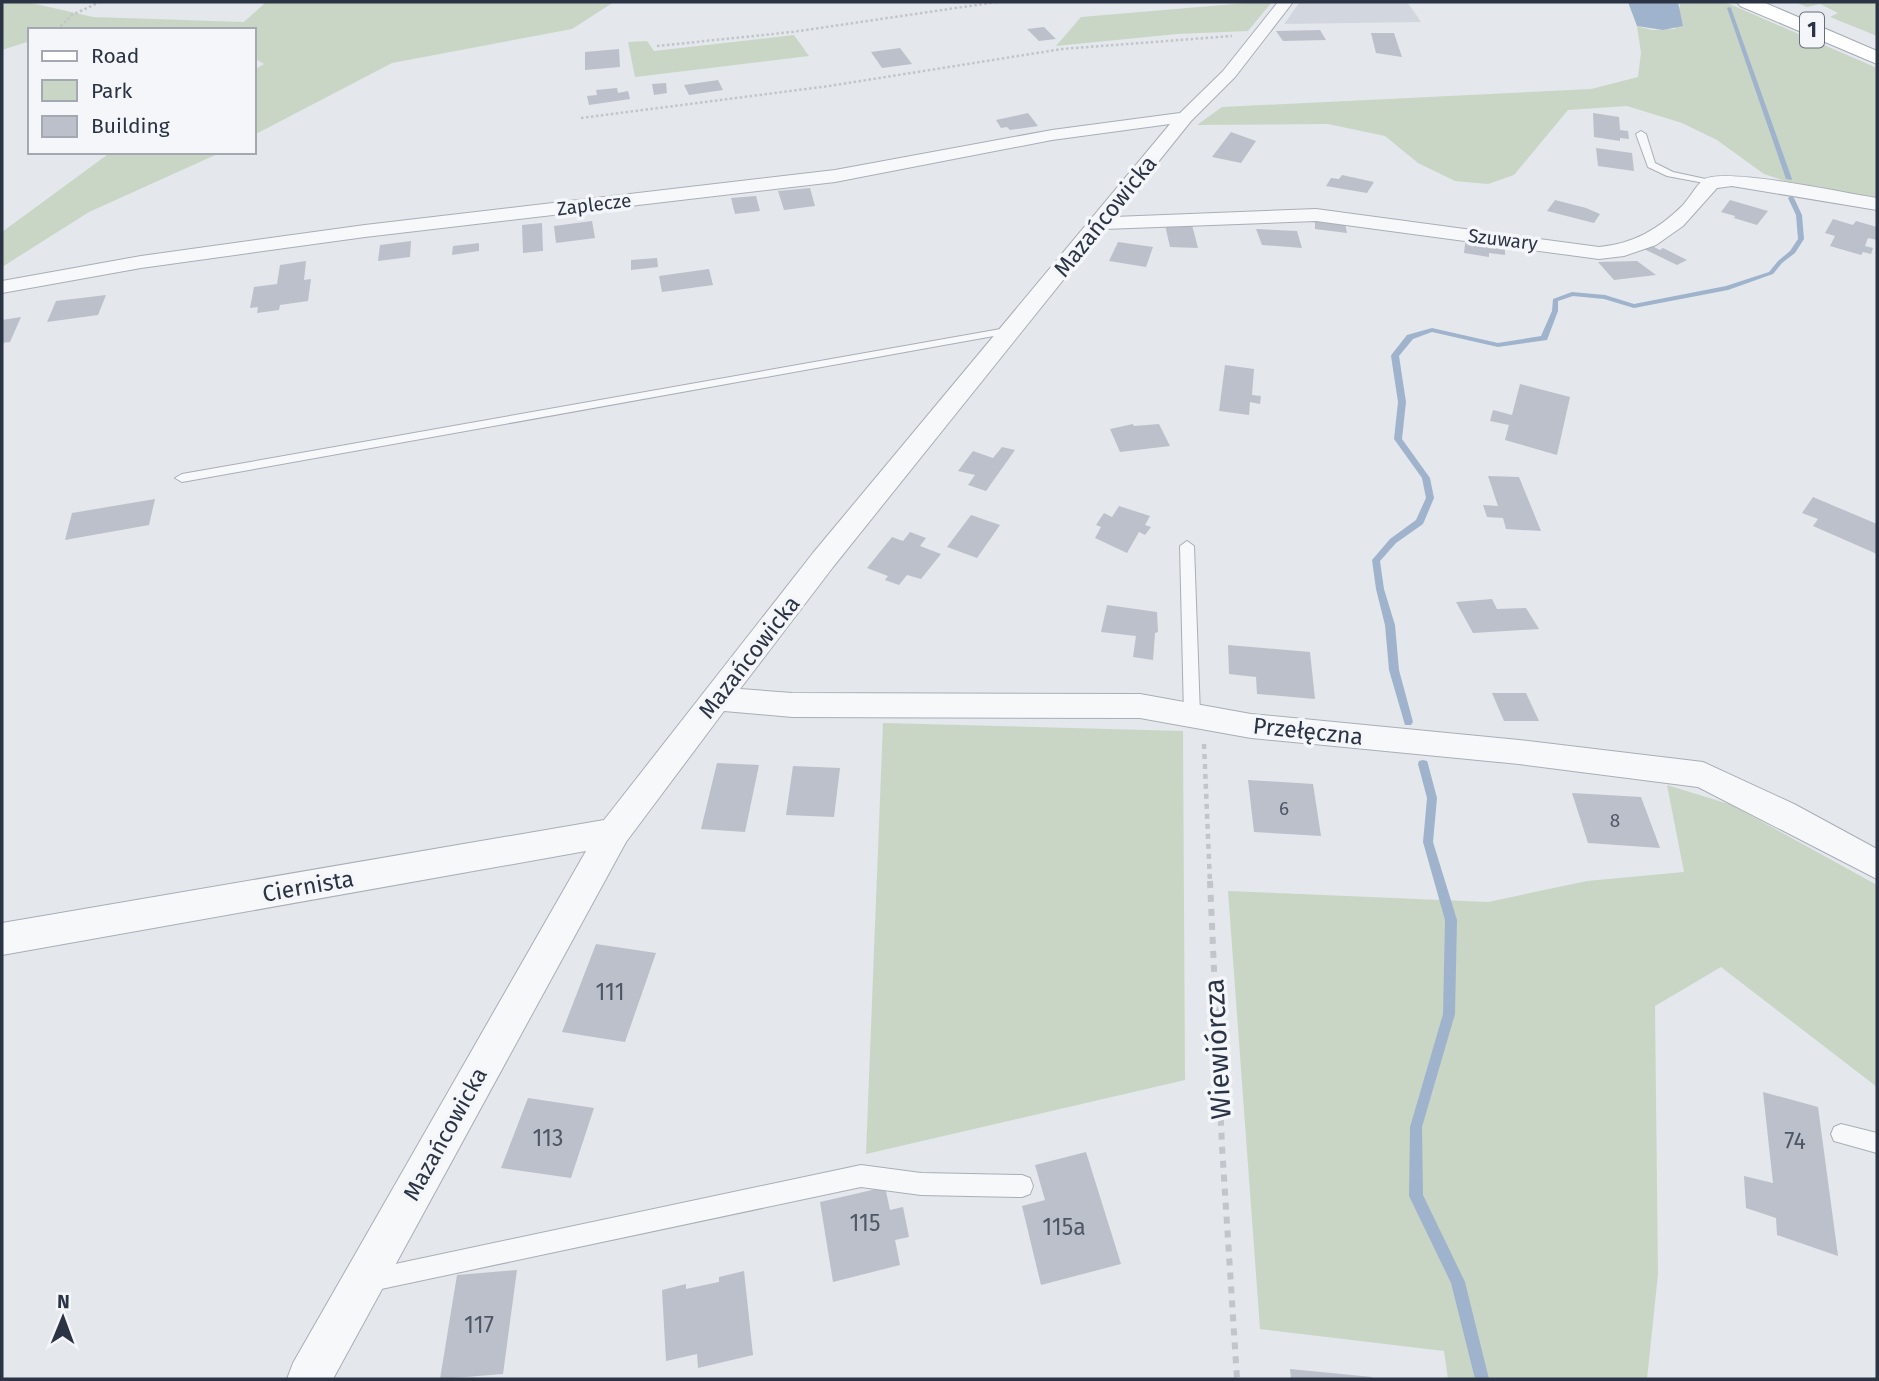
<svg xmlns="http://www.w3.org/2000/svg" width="1879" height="1381" font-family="'Fira Sans',sans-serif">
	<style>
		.built { fill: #d2d6de }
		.green { fill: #c9d6c5 }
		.water { fill: #9fb4cc }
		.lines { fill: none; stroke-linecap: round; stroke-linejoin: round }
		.stream { fill: #9fb4cc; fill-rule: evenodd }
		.building { fill: #bbc0ca }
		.lane-casing { stroke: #a9aeb7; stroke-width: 2 }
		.street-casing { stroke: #a9aeb7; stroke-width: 2 }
		.primary-casing { stroke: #a3abb8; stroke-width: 2 }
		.path-far2 { stroke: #c2c5cb; stroke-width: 2.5; stroke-dasharray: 2.5 2.5; stroke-linecap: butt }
		.path-far1 { stroke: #c2c5cb; stroke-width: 4.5; stroke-dasharray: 5 5; stroke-linecap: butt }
		.path { stroke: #c2c5cb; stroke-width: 6; stroke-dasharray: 7 7; stroke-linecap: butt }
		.lane { fill: #f7f8fa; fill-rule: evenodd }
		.street { fill: #f7f8fa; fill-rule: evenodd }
		.primary { fill: #fff; fill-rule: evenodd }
		.labels { text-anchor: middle; stroke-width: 7; stroke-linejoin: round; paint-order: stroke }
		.far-street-label { font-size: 19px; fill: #2b3445; stroke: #f4f6f9 }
		.number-label { font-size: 19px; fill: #4f5766 }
		.shield { fill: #f4f6f9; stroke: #676e7b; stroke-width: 2 }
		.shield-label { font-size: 21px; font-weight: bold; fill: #2b3445 }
		.street-label { font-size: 23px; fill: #2b3445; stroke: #f4f6f9 }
		.near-number-label { font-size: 23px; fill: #4f5766 }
		.near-street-label { font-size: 28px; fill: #2b3445; stroke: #f4f6f9 }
	</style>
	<rect width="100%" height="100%" fill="#e4e7ec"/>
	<path class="built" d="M 1300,2 L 1407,2 L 1421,22 L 1284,24 Z"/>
	<path class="green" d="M 2,2 L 27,2 L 93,17 L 244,22 L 266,2 L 614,2 L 572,29 L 392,63 L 254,135 L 254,70 L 264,64 L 254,58 L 254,30 L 30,30 L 30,41 L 2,50 Z
		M 1259,2 L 1272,2 L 1248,31 L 1177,34 L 1056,46 L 1081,17 Z
		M 1678,2 L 1725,2 L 1877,68 L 1877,198 L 1788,182 L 1764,174 L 1717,140 L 1682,123 L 1627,106 L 1568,110 L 1514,175 L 1488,184 L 1455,181 L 1418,163 L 1385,136 L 1328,124 L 1197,125 L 1222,107 L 1591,89 L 1638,77 L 1641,53 L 1637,26 L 1652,30 L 1675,29 L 1680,5 Z
		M 1795,2 L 1877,2 L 1877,36 L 1830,17 L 1838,13 L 1820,4 L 1807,7 Z
		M 794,35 L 809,56 L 635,77 L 628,42 L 647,41 L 654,51 Z
		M 111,152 L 222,152 L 89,212 L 2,267 L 2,232 Z
		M 883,723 L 1183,731 L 1185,1080 L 866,1154 Z
		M 1667,785 L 1732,805 L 1877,885 L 1877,1087 L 1721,967 L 1655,1006 L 1658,1274 L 1647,1379 L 1448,1379 L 1444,1351 L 1260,1329 L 1228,891 L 1488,902 L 1587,881 L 1684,872 Z"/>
	<path class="water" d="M 1628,2 L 1678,2 L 1683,26 L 1663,30 L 1637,26 Z"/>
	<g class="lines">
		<path class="stream" d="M 1729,7 L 1731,8 L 1792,179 L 1791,180 L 1786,179 L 1727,8 Z
			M 1791,196 L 1794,198 L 1802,215 L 1804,239 L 1795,253 L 1782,263 L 1773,274 L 1728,290 L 1634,308 L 1604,299 L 1573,296 L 1558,301 L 1558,311 L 1547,340 L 1498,347 L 1432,332 L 1413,339 L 1399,356 L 1406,402 L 1402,439 L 1430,478 L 1434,498 L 1423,524 L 1396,543 L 1380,561 L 1384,589 L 1395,625 L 1399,670 L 1413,722 L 1411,725 L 1405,725 L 1389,670 L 1385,625 L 1376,589 L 1372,560 L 1390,539 L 1416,520 L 1426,498 L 1422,478 L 1394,439 L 1398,402 L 1391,356 L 1392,354 L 1407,335 L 1432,328 L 1498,343 L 1541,336 L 1552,311 L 1553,299 L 1572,292 L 1605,295 L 1634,304 L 1726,286 L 1769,272 L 1778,261 L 1790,251 L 1798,239 L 1796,215 L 1788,198 Z
			M 1423,760 L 1427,761 L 1428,764 L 1437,798 L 1433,842 L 1457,920 L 1455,1014 L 1422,1127 L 1423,1195 L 1465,1282 L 1489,1379 L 1475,1379 L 1451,1283 L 1409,1196 L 1410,1127 L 1443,1014 L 1445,920 L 1423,842 L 1427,798 L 1418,764 L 1419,761 Z"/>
	</g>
	<path class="building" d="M 1044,27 L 1056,39 L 1039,41 L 1027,29 Z
		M 1320,30 L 1326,40 L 1283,41 L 1276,31 Z
		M 1371,33 L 1394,33 L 1402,57 L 1376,53 Z
		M 900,48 L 912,64 L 882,68 L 871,52 Z
		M 619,49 L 620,67 L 585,70 L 585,52 Z
		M 718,80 L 723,90 L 689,95 L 684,85 Z
		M 666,83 L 667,93 L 654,95 L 652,84 Z
		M 617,88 L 618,93 L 628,91 L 630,99 L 589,105 L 587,96 L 597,95 L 596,90 Z
		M 1028,113 L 1038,126 L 1010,130 L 1007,127 L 1001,128 L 996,120 Z
		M 1593,113 L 1619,117 L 1620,130 L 1628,131 L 1629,139 L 1620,138 L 1620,141 L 1594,137 Z
		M 1231,132 L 1256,141 L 1241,163 L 1212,157 Z
		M 1596,148 L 1632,153 L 1634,171 L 1598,166 Z
		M 1342,175 L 1374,182 L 1367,193 L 1326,186 L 1331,178 L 1339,179 Z
		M 810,188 L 815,206 L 784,210 L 778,191 Z
		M 756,196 L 760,211 L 735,214 L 731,198 Z
		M 1555,200 L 1586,208 L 1600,214 L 1594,223 L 1547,211 Z
		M 1730,200 L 1768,211 L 1757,225 L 1734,218 L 1735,216 L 1721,212 Z
		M 1833,219 L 1853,225 L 1856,221 L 1877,227 L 1877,240 L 1868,238 L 1865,246 L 1873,248 L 1871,254 L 1863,252 L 1861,255 L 1830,246 L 1835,236 L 1825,233 Z
		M 1315,220 L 1345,223 L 1347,233 L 1315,229 Z
		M 592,221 L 595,238 L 556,243 L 554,226 Z
		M 542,223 L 543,251 L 523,253 L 522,225 Z
		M 1165,225 L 1192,225 L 1198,248 L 1170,247 Z
		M 1256,229 L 1297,231 L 1302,248 L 1262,245 Z
		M 1466,236 L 1505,243 L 1505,255 L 1489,253 L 1489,257 L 1464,253 Z
		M 411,241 L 410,257 L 378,261 L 380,245 Z
		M 1118,242 L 1153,247 L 1146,267 L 1109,261 Z
		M 479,243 L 479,251 L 452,255 L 453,246 Z
		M 1652,246 L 1660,250 L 1663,248 L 1687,260 L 1677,265 L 1644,249 Z
		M 657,258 L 658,267 L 631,270 L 631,260 Z
		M 306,261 L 304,280 L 311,279 L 308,301 L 280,305 L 279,310 L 257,313 L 258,307 L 250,308 L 254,287 L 277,284 L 280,265 Z
		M 1637,261 L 1656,275 L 1614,280 L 1598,262 Z
		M 709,269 L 713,285 L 662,292 L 659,276 Z
		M 106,295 L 98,315 L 47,322 L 56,301 Z
		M 21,317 L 10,342 L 2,343 L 2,320 Z
		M 1225,365 L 1254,369 L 1252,395 L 1261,396 L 1260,404 L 1250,402 L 1249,415 L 1219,411 Z
		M 1520,384 L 1570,397 L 1557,455 L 1505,440 L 1509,425 L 1490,421 L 1493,410 L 1512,415 Z
		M 1133,424 L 1134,426 L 1159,424 L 1170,446 L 1120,452 L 1110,429 Z
		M 1002,447 L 1015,450 L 986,491 L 968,485 L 975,475 L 958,471 L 973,451 L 993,458 Z
		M 1488,476 L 1519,477 L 1541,531 L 1506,529 L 1503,518 L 1487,517 L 1483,505 L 1498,506 Z
		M 1813,497 L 1877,524 L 1877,554 L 1813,526 L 1818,519 L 1802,513 Z
		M 155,499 L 149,525 L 65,540 L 72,513 Z
		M 1119,506 L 1150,516 L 1145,525 L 1151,527 L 1145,535 L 1139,532 L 1127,553 L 1095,538 L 1101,527 L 1096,525 L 1104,513 L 1112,517 Z
		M 971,515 L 1000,525 L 977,558 L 947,547 Z
		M 910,532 L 926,538 L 920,546 L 941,554 L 921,579 L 907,575 L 899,585 L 885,580 L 888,576 L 867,568 L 892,537 L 903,541 Z
		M 1492,599 L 1497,609 L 1526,608 L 1539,629 L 1473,633 L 1456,602 Z
		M 1107,605 L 1157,612 L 1158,632 L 1155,633 L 1153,660 L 1133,657 L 1136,636 L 1101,632 Z
		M 1228,645 L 1310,652 L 1315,699 L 1257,694 L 1256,677 L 1229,674 Z
		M 1492,693 L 1526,693 L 1539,721 L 1504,721 Z
		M 717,763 L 759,765 L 745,832 L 701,829 Z
		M 793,766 L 840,768 L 834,817 L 786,815 Z
		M 1248,780 L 1313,784 L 1321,836 L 1254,832 Z
		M 1572,793 L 1641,797 L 1660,848 L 1588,843 Z
		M 596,944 L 656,953 L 625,1042 L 562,1032 Z
		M 1763,1092 L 1818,1107 L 1838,1256 L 1777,1235 L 1776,1218 L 1746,1208 L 1744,1176 L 1773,1183 Z
		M 528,1098 L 594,1108 L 571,1178 L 501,1168 Z
		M 1086,1152 L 1121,1264 L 1041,1285 L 1022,1206 L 1045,1200 L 1035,1165 Z
		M 885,1187 L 890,1210 L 903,1207 L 909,1237 L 895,1240 L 900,1265 L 833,1282 L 820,1202 Z
		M 517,1270 L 503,1374 L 440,1379 L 457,1275 Z
		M 744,1271 L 753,1355 L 698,1368 L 697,1354 L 666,1361 L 662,1290 L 686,1284 L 686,1289 L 719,1282 L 719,1277 Z
		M 1290,1369 L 1372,1377 L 1372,1379 L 1291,1379 Z"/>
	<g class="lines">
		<g class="lane-casing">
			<path id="lane" d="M 1641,131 L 1646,134 L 1655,163 L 1673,172 L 1715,181 L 1715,185 L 1667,176 L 1648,167 L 1636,134 Z
				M 1012,327 L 1016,328 L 1016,332 L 182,482 L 175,478 L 182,474 Z
				M 1187,541 L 1194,546 L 1200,715 L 1198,719 L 1186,719 L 1184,715 L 1180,546 Z
				M 1841,1124 L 1877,1133 L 1877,1153 L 1834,1141 L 1831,1134 L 1834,1127 Z
				M 861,1165 L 921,1173 L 1022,1175 L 1030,1178 L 1033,1186 L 1030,1194 L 1022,1197 L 921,1195 L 861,1187 L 367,1292 L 359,1289 L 356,1281 L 359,1273 L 367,1270 Z"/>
		</g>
		<g class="street-casing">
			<path id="street" d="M 1278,2 L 1293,2 L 1235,77 L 1191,121 L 1114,217 L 1316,209 L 1599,247 C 1633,244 1659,229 1683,205 C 1690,197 1696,186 1703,180 C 1722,166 1848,194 1877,198 L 1877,210 L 1732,186 L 1717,188 L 1683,226 L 1656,245 L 1624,256 L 1599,259 L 1316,221 L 1104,229 L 833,567 L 740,689 L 792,693 L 1140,694 L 1251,714 L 1519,740 L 1703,762 L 1794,804 L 1877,849 L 1877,879 L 1698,787 L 1519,764 L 1251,738 L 1140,718 L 792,717 L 724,711 L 626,842 L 333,1379 L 287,1379 L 293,1363 L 586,851 L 2,955 L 2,923 L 604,820 L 813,553 L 1170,124 L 1052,140 L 835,182 L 365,237 L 141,268 L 2,293 L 2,281 L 141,256 L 365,225 L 835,170 L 1052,130 L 1180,113 L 1223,71 Z"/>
		</g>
		<g class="primary-casing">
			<path id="primary" d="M 1737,2 L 1763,2 L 1877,51 L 1877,64 L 1740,6 Z"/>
		</g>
		<path class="path-far2" d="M 57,30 L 72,15 L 100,2
			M 657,46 L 792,32 L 997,2
			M 581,118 L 829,86 L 1062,49 L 1232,36"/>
		<path class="path-far1" d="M 1204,744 L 1210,883"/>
		<path class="path" d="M 1210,881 L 1222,1146 L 1237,1379"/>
		<use href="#lane" class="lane"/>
		<use href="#street" class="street"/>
		<use href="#primary" class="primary"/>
	</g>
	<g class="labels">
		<g class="far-street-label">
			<text transform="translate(594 204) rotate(-7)" y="7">Zaplecze</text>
			<text transform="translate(1503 239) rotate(7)" y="7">Szuwary</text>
		</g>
		<g class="number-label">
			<text x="1284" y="815">6</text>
			<text x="1615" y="827">8</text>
		</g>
		<rect class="shield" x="1800" y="12.5" width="24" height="35" rx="5"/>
		<g class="shield-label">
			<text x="1812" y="37">1</text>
		</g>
		<g class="street-label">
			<text transform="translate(1105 216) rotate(-51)" y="8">Mazańcowicka</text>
			<text transform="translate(749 657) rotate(-52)" y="8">Mazańcowicka</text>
			<text transform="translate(1308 731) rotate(6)" y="8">Przełęczna</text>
			<text transform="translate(308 886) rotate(-10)" y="8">Ciernista</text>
			<text transform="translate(445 1134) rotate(-61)" y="8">Mazańcowicka</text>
		</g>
		<g class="near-number-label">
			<text x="610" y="1000">111</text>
			<text x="548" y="1146">113</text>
			<text x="1795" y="1149">74</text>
			<text x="865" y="1231">115</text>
			<text x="1064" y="1235">115a</text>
			<text x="479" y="1333">117</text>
		</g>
		<g class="near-street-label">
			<text transform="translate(1217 1049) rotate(-93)" y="10">Wiewiórcza</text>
		</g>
	</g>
	<rect width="1879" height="1381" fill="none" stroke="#2b3445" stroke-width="7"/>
	<rect x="28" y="28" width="228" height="126" fill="#f4f6f9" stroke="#a4a8b1" stroke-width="2"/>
	<rect x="42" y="51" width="35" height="10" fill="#ffffff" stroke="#a4a8b1" stroke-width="2"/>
	<text x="91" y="63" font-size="21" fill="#2b3445">Road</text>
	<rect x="42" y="80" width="35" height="21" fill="#c9d6c5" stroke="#a4a8b1" stroke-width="2"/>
	<text x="91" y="98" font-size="21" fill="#2b3445">Park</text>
	<rect x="42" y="116" width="35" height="21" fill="#bbc0ca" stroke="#a4a8b1" stroke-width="2"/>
	<text x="91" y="133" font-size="21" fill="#2b3445">Building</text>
	<g transform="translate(63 1318) rotate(1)" stroke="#f4f6f9" stroke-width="5" paint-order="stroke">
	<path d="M0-5L12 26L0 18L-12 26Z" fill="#2b3445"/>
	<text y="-10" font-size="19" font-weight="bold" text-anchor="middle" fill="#2b3445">N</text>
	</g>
</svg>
